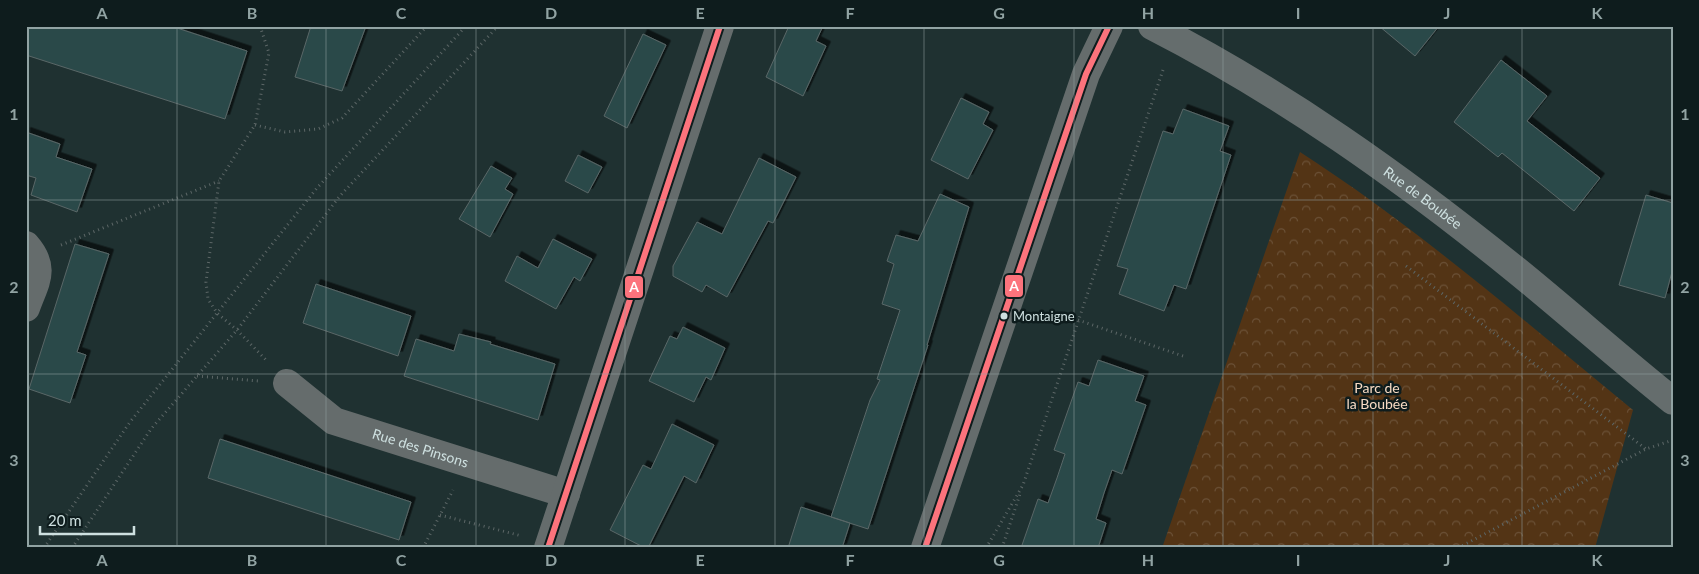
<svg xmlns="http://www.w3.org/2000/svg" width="1699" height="574" font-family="Lato,sans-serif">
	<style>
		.forest { fill: url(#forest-crowns) }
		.building { fill: #2c4849; stroke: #596767; filter: url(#shadow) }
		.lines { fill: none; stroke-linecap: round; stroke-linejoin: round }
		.path { stroke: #5d6767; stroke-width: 3; stroke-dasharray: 1 4; stroke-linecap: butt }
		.street { stroke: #656c6c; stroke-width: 28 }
		.secondary { stroke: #656d6d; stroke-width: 28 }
		.bus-1-casing { stroke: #0e1c1d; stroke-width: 10 }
		.bus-1 { stroke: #fc737c; stroke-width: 6 }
		.grid { fill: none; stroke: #91a3a3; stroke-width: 1; stroke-opacity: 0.55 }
		.bus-dot { fill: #cee0e0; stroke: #0e1c1d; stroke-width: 2 }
		.labels { text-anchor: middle; stroke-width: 5; stroke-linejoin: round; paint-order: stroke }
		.bus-label { font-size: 13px; fill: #cee0e0; stroke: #0e1c1d; text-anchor: start }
		.street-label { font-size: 14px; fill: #cee0e0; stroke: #0e1c1d }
		.park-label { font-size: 14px; fill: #f7dac3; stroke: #0e1c1d }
		.line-badge { stroke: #0e1c1d; stroke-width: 2 }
		.badge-label { font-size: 14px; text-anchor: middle; font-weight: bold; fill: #fff }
		.neatline { fill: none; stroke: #91a3a3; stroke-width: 2 }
		.grid-label { font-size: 16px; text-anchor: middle; font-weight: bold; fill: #91a3a3 }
	</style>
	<defs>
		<pattern id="forest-crowns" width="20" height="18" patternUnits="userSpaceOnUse" patternTransform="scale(1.25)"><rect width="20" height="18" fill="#533415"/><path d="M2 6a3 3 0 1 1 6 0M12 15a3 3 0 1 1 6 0" fill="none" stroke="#6b5137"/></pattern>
		<filter id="shadow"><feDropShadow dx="4.5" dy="-4.5" stdDeviation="0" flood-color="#0009"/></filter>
	</defs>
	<rect width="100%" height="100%" fill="#1f3131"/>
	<path class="forest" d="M 1300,152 C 1418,228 1524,321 1633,410 L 1595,548 L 1162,548 Z"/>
	<path class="building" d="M 26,26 L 171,26 L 247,51 L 225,119 L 26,55 Z
		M 311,26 L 366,26 L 342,91 L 295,77 Z
		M 789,26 L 823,26 L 816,41 L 826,46 L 803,96 L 766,77 Z
		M 1379,26 L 1439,26 L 1415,56 Z
		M 643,34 L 666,45 L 627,128 L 604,116 Z
		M 1501,60 L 1547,96 L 1527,121 L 1600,178 L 1574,211 L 1502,153 L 1498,157 L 1454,122 Z
		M 961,98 L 989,112 L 983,124 L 993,130 L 968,179 L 931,160 Z
		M 1183,109 L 1229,126 L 1220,151 L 1231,155 L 1186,289 L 1174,285 L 1164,311 L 1119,294 L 1128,269 L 1117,266 L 1163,131 L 1173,134 Z
		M 26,132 L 60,144 L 56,157 L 92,169 L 77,212 L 31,195 L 36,178 L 26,175 Z
		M 578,155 L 602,167 L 588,193 L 565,181 Z
		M 759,158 L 796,177 L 773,223 L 768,221 L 727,297 L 706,285 L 702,292 L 673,276 L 673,266 L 697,222 L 722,234 Z
		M 491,166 L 512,178 L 505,189 L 513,194 L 490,237 L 459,219 Z
		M 940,194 L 969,207 L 927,345 L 928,345 L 868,529 L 831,517 L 870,400 L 880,380 L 877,379 L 900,310 L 882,304 L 894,264 L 887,261 L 896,235 L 918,241 Z
		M 1646,195 L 1673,203 L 1673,268 L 1665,298 L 1619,285 Z
		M 553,239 L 592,259 L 580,281 L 574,277 L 556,309 L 505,281 L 517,256 L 538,268 Z
		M 75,244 L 109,254 L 77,352 L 86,355 L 70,403 L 29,389 Z
		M 316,284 L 411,316 L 398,356 L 303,323 Z
		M 683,327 L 725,348 L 711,380 L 706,377 L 694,402 L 649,381 L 670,336 L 677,339 Z
		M 459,334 L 491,342 L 490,344 L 555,364 L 538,420 L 404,376 L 416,339 L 454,351 Z
		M 1098,360 L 1144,376 L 1135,401 L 1146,405 L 1122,474 L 1112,470 L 1104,493 L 1096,519 L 1106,523 L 1098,548 L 1021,548 L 1038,499 L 1048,503 L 1057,478 L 1065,454 L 1054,450 L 1078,382 L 1089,386 Z
		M 672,424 L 714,445 L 696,483 L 684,476 L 648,548 L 645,548 L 610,530 L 643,465 L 651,469 Z
		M 220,439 L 411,502 L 399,540 L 208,478 Z
		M 801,507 L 850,523 L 842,548 L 788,548 Z"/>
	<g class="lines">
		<path class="path" d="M 260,26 L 269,53 L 255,125 L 219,181 L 206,282 L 208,299 L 217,313 L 237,330 L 268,362
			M 255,125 L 285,132 L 318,129 L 342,118 L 427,26
			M 61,245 L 219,181
			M 1406,266 L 1646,449
			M 1078,320 L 1183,356
			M 197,376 L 259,381
			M 440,515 L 522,536
			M 44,548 L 130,422 L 317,188 L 466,26
			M 72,548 L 151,429 L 237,330 L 339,197 L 498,26
			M 423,548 L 453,490
			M 986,548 L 1023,485 L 1164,67
			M 1002,548 L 1021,491
			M 1458,548 L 1646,449 L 1673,440"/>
		<g class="street">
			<path d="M 26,245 C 47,269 35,282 26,308"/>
			<path id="s1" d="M 287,383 L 334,421 L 566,494"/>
			<path d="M 548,548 L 720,26"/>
			<path d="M 925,548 L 1086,74 L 1109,26"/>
		</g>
		<path class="secondary" id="s2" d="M 1152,26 C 1283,93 1401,177 1516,270 C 1569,313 1619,358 1673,401"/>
		<g class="bus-1-casing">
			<path id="bus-1" d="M 548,548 L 720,26
				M 925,548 L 1086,74 L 1109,26"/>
		</g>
		<use href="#bus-1" class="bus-1"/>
	</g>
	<path class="grid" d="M 177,26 L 177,548M 326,26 L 326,548M 476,26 L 476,548M 625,26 L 625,548M 775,26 L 775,548M 924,26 L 924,548M 1074,26 L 1074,548M 1223,26 L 1223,548M 1373,26 L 1373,548M 1522,26 L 1522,548M 26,200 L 1673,200M 26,374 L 1673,374"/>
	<circle class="bus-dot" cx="1004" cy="316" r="4.5"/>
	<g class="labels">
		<g class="bus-label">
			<text x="1013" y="321">Montaigne</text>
		</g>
		<g class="street-label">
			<text dy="5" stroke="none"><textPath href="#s2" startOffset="321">Rue de Boubée</textPath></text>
			<text dy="5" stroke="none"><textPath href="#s1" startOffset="151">Rue des Pinsons</textPath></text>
		</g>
		<g class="park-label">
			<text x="1377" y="393">Parc de<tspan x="1377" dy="16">la Boubée</tspan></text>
		</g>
	</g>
	<g class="line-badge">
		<rect x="1004" y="274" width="20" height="24" rx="5" fill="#fc737c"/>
		<rect x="624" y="275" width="20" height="24" rx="5" fill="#fc737c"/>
	</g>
	<g class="badge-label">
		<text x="1014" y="291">A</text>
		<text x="634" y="292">A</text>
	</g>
	<rect width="1699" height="574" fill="none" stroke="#0e1c1d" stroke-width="55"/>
	<path d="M40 526v8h94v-8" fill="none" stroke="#cee0e0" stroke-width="2.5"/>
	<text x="48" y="526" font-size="15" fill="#cee0e0" stroke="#0e1c1d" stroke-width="4" paint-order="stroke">20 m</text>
	<rect x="28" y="28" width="1644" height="518" class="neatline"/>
	<g class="grid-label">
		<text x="102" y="19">A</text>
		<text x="252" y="19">B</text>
		<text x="401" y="19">C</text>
		<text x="551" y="19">D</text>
		<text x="700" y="19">E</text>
		<text x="850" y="19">F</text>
		<text x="999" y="19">G</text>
		<text x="1148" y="19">H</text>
		<text x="1298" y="19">I</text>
		<text x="1447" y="19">J</text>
		<text x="1597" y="19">K</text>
		<text x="14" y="120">1</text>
		<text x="1685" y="120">1</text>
		<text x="14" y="293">2</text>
		<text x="1685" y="293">2</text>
		<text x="14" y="466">3</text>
		<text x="1685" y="466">3</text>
		<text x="102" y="566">A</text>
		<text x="252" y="566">B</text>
		<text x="401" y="566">C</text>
		<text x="551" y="566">D</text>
		<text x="700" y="566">E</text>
		<text x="850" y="566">F</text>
		<text x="999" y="566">G</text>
		<text x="1148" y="566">H</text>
		<text x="1298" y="566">I</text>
		<text x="1447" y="566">J</text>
		<text x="1597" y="566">K</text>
	</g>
</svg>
